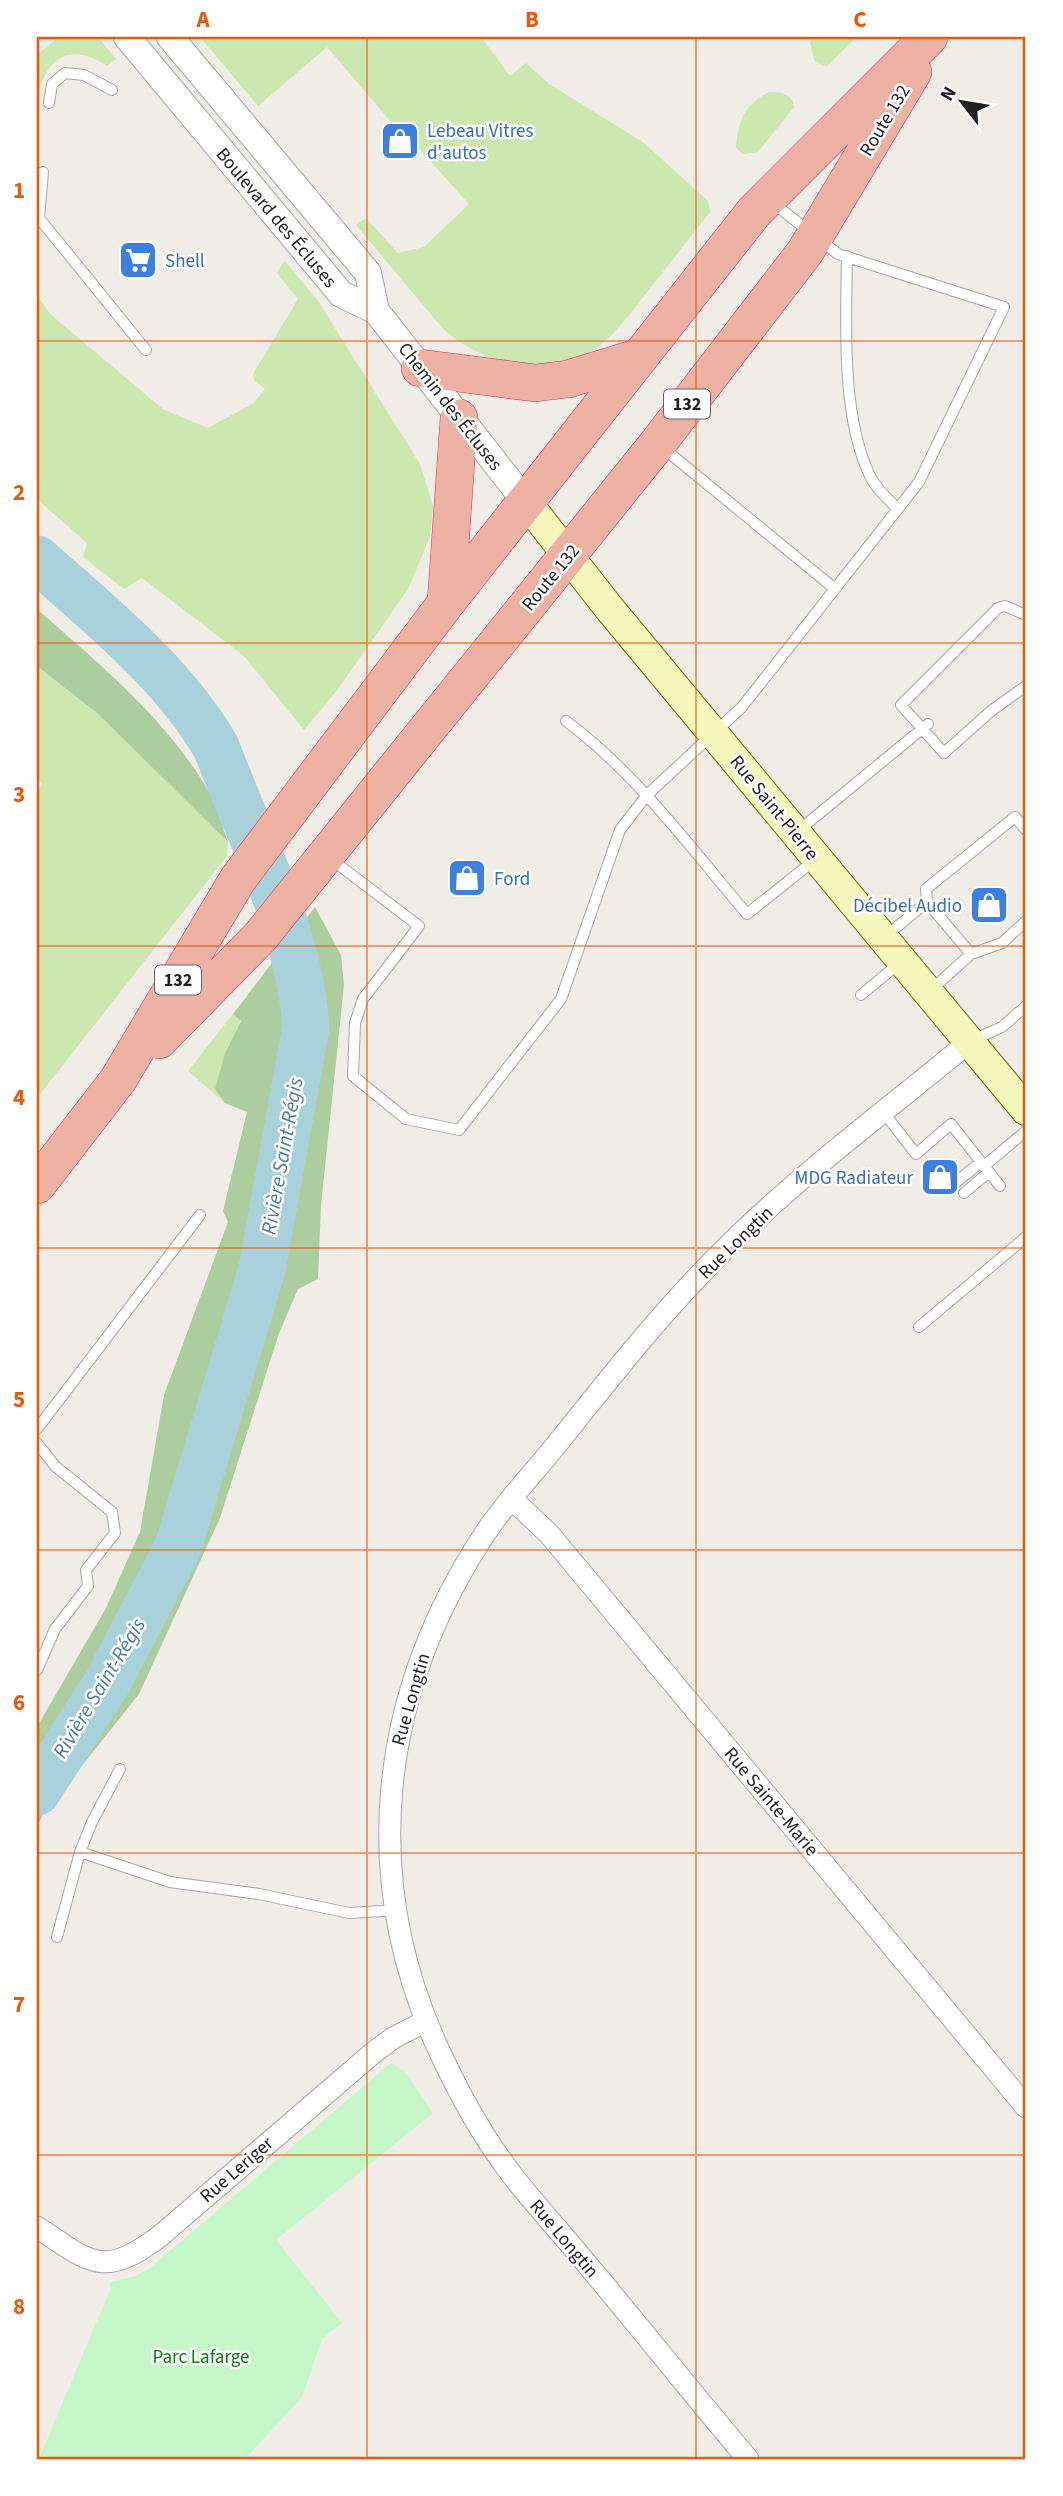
<svg xmlns="http://www.w3.org/2000/svg" width="1063" height="2496" font-family="'Source Sans 3',sans-serif">
	<style>
		.grass { fill: #cce7af }
		.forest { fill: #accd9d }
		.park { fill: #c6f7c9 }
		.lines { fill: none; stroke-linecap: round; stroke-linejoin: round }
		.river { stroke: #a9d1db; stroke-width: 47 }
		.service-casing { stroke: #a7a7a7; stroke-width: 12 }
		.minor-casing { stroke: #a7a7a7; stroke-width: 23 }
		.tertiary-casing { stroke: #a7a7a7; stroke-width: 28 }
		.secondary-casing { stroke: #69730a; stroke-width: 32 }
		.trunk-casing { stroke: #d32e6a; stroke-width: 38 }
		.service { stroke: #fff; stroke-width: 10 }
		.minor { stroke: #fff; stroke-width: 21 }
		.tertiary { stroke: #fff; stroke-width: 26 }
		.secondary { stroke: #f5f7bd; stroke-width: 30 }
		.trunk { stroke: #eeb2a4; stroke-width: 37 }
		.grid { fill: none; stroke: #e8590c; stroke-width: 2; stroke-opacity: 0.55 }
		.labels { text-anchor: middle; stroke-width: 5; stroke-linejoin: round; paint-order: stroke }
		.shield { fill: #fff; stroke: #636363; stroke-width: 2 }
		.shield-label { font-size: 18px; font-weight: bold; fill: #202020 }
		.street-label { font-size: 19px; fill: #202020; stroke: #fff }
		.shop-label { font-size: 19px; fill: #366cbe; stroke: #fff; text-anchor: start }
		.park-label { font-size: 19px; fill: #117a18; stroke: #fff }
		.water-label { font-size: 21px; font-style: italic; fill: #4d7aa3; stroke: #fff }
		.neatline { fill: none; stroke: #e8590c; stroke-width: 2.5 }
		.grid-label { font-size: 23px; text-anchor: middle; font-weight: bold; fill: #e8590c }
	</style>
	<rect width="100%" height="100%" fill="#f0ece6"/>
	<path class="grass" d="M 59,37 L 98,37 L 116,59 L 107,66 C 68,40 44,60 37,101 L 37,55 Z
		M 200,37 L 481,37 L 510,76 L 526,63 L 549,84 L 644,143 L 708,201 L 710,212 C 688,240 666,268 644,296 C 632,311 620,328 605,341 C 557,384 489,368 444,330 L 356,225 L 366,218 L 398,253 L 424,247 L 469,204 L 414,143 L 409,143 L 327,47 L 258,106 Z
		M 814,37 L 857,37 L 826,67 L 814,60 L 810,42 Z
		M 769,92 C 781,92 793,94 794,107 L 758,152 L 743,154 L 736,148 C 738,121 744,105 769,92 Z
		M 284,260 L 318,301 L 420,464 L 433,506 L 430,537 L 408,589 L 338,689 L 304,730 L 244,656 L 142,578 L 124,589 L 83,557 L 87,543 L 37,499 L 37,295 L 50,314 L 164,410 L 208,428 L 254,403 L 265,389 L 254,380 L 253,374 L 298,299 L 277,273 Z
		M 37,666 L 97,713 L 228,842 L 227,856 L 37,1098 L 37,792 L 43,784 L 37,778 Z
		M 233,1014 L 241,1020 L 225,1053 L 215,1089 L 225,1103 L 188,1071 Z"/>
	<path class="forest" d="M 37,609 C 99,664 167,719 209,792 C 217,807 222,826 228,842 L 97,713 L 37,666 Z
		M 315,907 L 341,955 L 344,985 L 321,1205 L 318,1279 L 298,1289 L 279,1333 L 220,1518 L 139,1694 L 42,1816 L 37,1828 L 37,1727 L 106,1608 L 140,1532 L 164,1395 L 228,1222 L 223,1211 L 247,1112 L 225,1103 L 215,1089 L 225,1053 L 241,1021 L 233,1014 Z"/>
	<path class="park" d="M 391,2063 L 404,2071 L 433,2113 L 276,2240 L 342,2323 L 322,2339 L 302,2397 L 245,2459 L 39,2459 L 110,2290 L 110,2282 L 136,2276 L 151,2267 Z"/>
	<g class="lines">
		<path class="river" d="M 37,559 C 101,616 172,672 216,747 C 250,836 299,931 306,1027 L 262,1269 L 178,1547 L 107,1683 L 37,1792"/>
		<g class="service-casing">
			<path id="service" d="M 49,103 L 52,84 L 65,73 L 84,75 L 112,90
				M 43,172 L 39,218 L 146,350
				M 847,256 C 846,322 841,416 870,476 C 876,489 888,499 898,509
				M 662,447 L 835,589
				M 1026,615 L 1005,606 L 998,608 L 901,705 L 944,753 L 991,711 L 1026,686
				M 566,721 C 636,773 690,847 747,914 L 816,859
				M 798,831 L 928,724
				M 331,859 L 419,926 L 363,999 L 355,1023 L 353,1076 L 406,1119 L 459,1130 L 561,999 L 620,830 L 647,795 L 742,707 L 919,482 L 1004,307 L 838,254 L 773,203
				M 927,902 L 926,889 L 1015,817 L 1026,830
				M 886,936 L 927,902 L 971,954 L 931,990
				M 971,954 L 1002,943 L 1026,921
				M 861,995 L 902,961
				M 973,1040 L 1002,1027 L 1026,1006
				M 884,1113 L 916,1154 L 951,1124 L 1000,1186
				M 984,1166 L 1026,1131
				M 955,1183 L 981,1162
				M 964,1193 L 989,1172
				M 919,1327 L 1026,1237
				M 37,1429 L 200,1215
				M 37,1443 L 55,1466 L 112,1512 L 115,1533 L 86,1570 L 88,1586 L 55,1629 L 37,1670
				M 80,1852 L 170,1882 L 259,1894 L 349,1913 L 398,1910
				M 57,1937 L 80,1852 L 92,1822 L 120,1769"/>
		</g>
		<g class="minor-casing">
			<path id="minor" d="M 512,1499 L 549,1534 L 1026,2107
				M 37,2227 C 91,2263 103,2279 160,2236 L 373,2053 L 393,2038 L 426,2021
				M 748,2459 C 695,2397 644,2332 591,2269 C 565,2237 537,2207 512,2175 C 482,2136 457,2090 437,2046 C 358,1872 381,1692 484,1535 C 506,1501 536,1471 561,1439 C 616,1370 670,1302 734,1240 C 807,1169 891,1107 969,1042"/>
		</g>
		<g class="tertiary-casing">
			<path id="tertiary" d="M 127,37 L 341,294 L 376,311
				M 170,37 L 368,273 L 376,311 L 526,502"/>
		</g>
		<g class="secondary-casing">
			<path id="secondary" d="M 526,502 L 609,608 L 1026,1110"/>
		</g>
		<g class="trunk-casing">
			<path id="trunk" d="M 420,368 L 535,383 L 568,379 L 640,357
				M 446,603 L 459,418
				M 159,1040 L 260,937 L 658,443 L 805,252 L 913,72
				M 37,1185 L 118,1080 L 238,879 L 446,603 L 754,212 L 929,37"/>
		</g>
		<use href="#service" class="service"/>
		<use href="#minor" class="minor"/>
		<use href="#tertiary" class="tertiary"/>
		<use href="#secondary" class="secondary"/>
		<use href="#trunk" class="trunk"/>
	</g>
	<path class="grid" d="M 367,37 L 367,2459M 696,37 L 696,2459M 37,341 L 1026,341M 37,643 L 1026,643M 37,946 L 1026,946M 37,1248 L 1026,1248M 37,1550 L 1026,1550M 37,1853 L 1026,1853M 37,2155 L 1026,2155"/>
	<defs>
		<g id="shop-square" transform="scale(2.0125)"><rect x="-9" y="-9" width="18" height="18" rx="4" fill="#3f7fe0" stroke="#fff"/><path d="M-5-2.5h2.3a2.7 3.5 0 0 1 5.4 0H5L5.5 6h-11ZM-1.5-2.5h3a1.5 2.3 0 0 0-3 0Z" fill="#fff"/></g>
		<g id="supermarket-square" transform="scale(2.0125)"><rect x="-9" y="-9" width="18" height="18" rx="4" fill="#3f7fe0" stroke="#fff"/><path d="M-6-5.5h2.5l.6 2H6L4.5 2H-2.5L-4.4-4H-6ZM-1.5 3.2a1.3 1.3 0 1 0 .1 0ZM3 3.2a1.3 1.3 0 1 0 .1 0Z" fill="#fff"/></g>
	</defs>
	<g fill-rule="evenodd">
		<use href="#shop-square" x="400" y="141"/>
		<use href="#supermarket-square" x="138" y="260"/>
		<use href="#shop-square" x="467" y="878"/>
		<use href="#shop-square" x="989" y="905"/>
		<use href="#shop-square" x="940" y="1177"/>
	</g>
	<g class="labels">
		<g class="shield">
			<rect x="664" y="389.5" width="46" height="29" rx="5"/>
			<rect x="155" y="965.5" width="46" height="29" rx="5"/>
		</g>
		<g class="shield-label">
			<text x="687" y="410">132</text>
			<text x="178" y="986">132</text>
		</g>
		<g class="street-label">
			<text transform="translate(884 120) rotate(-59)" y="7">Route 132</text>
			<text transform="translate(277 217) rotate(50)" y="7">Boulevard des Écluses</text>
			<text transform="translate(451 406) rotate(52)" y="7">Chemin des Écluses</text>
			<text transform="translate(550 577) rotate(-51)" y="7">Route 132</text>
			<text transform="translate(775 807) rotate(51)" y="7">Rue Saint-Pierre</text>
			<text transform="translate(735 1242) rotate(-44)" y="7">Rue Longtin</text>
			<text transform="translate(410 1699) rotate(-74)" y="7">Rue Longtin</text>
			<text transform="translate(772 1801) rotate(50)" y="7">Rue Sainte-Marie</text>
			<text transform="translate(236 2169) rotate(-41)" y="7">Rue Leriger</text>
			<text transform="translate(565 2238) rotate(50)" y="7">Rue Longtin</text>
		</g>
		<g class="shop-label">
			<text x="427" y="137">Lebeau Vitres<tspan x="427" dy="22">d'autos</tspan></text>
			<text x="165" y="267">Shell</text>
			<text x="494" y="885">Ford</text>
			<text x="962" y="912" text-anchor="end">Décibel Audio</text>
			<text x="913" y="1184" text-anchor="end">MDG Radiateur</text>
		</g>
		<g class="park-label">
			<text x="201" y="2363">Parc Lafarge</text>
		</g>
		<g class="water-label">
			<text transform="translate(282 1156) rotate(-80)" y="7">Rivière Saint-Régis</text>
			<text transform="translate(99 1688) rotate(-59)" y="7">Rivière Saint-Régis</text>
		</g>
	</g>
	<rect width="1063" height="2496" fill="none" stroke="#ffffff" stroke-width="77"/>
	<g transform="translate(962 102) rotate(301)" stroke="#ffffff" stroke-width="5" paint-order="stroke">
	<path d="M0-5L12 26L0 18L-12 26Z" fill="#202020"/>
	<text y="-10" font-size="19" font-weight="bold" text-anchor="middle" fill="#202020">N</text>
	</g>
	<rect x="38" y="38" width="986" height="2420" class="neatline"/>
	<g class="grid-label">
		<text x="203" y="27">A</text>
		<text x="532" y="27">B</text>
		<text x="860" y="27">C</text>
		<text x="19" y="198">1</text>
		<text x="19" y="500">2</text>
		<text x="19" y="802">3</text>
		<text x="19" y="1105">4</text>
		<text x="19" y="1407">5</text>
		<text x="19" y="1710">6</text>
		<text x="19" y="2012">7</text>
		<text x="19" y="2314">8</text>
	</g>
</svg>
